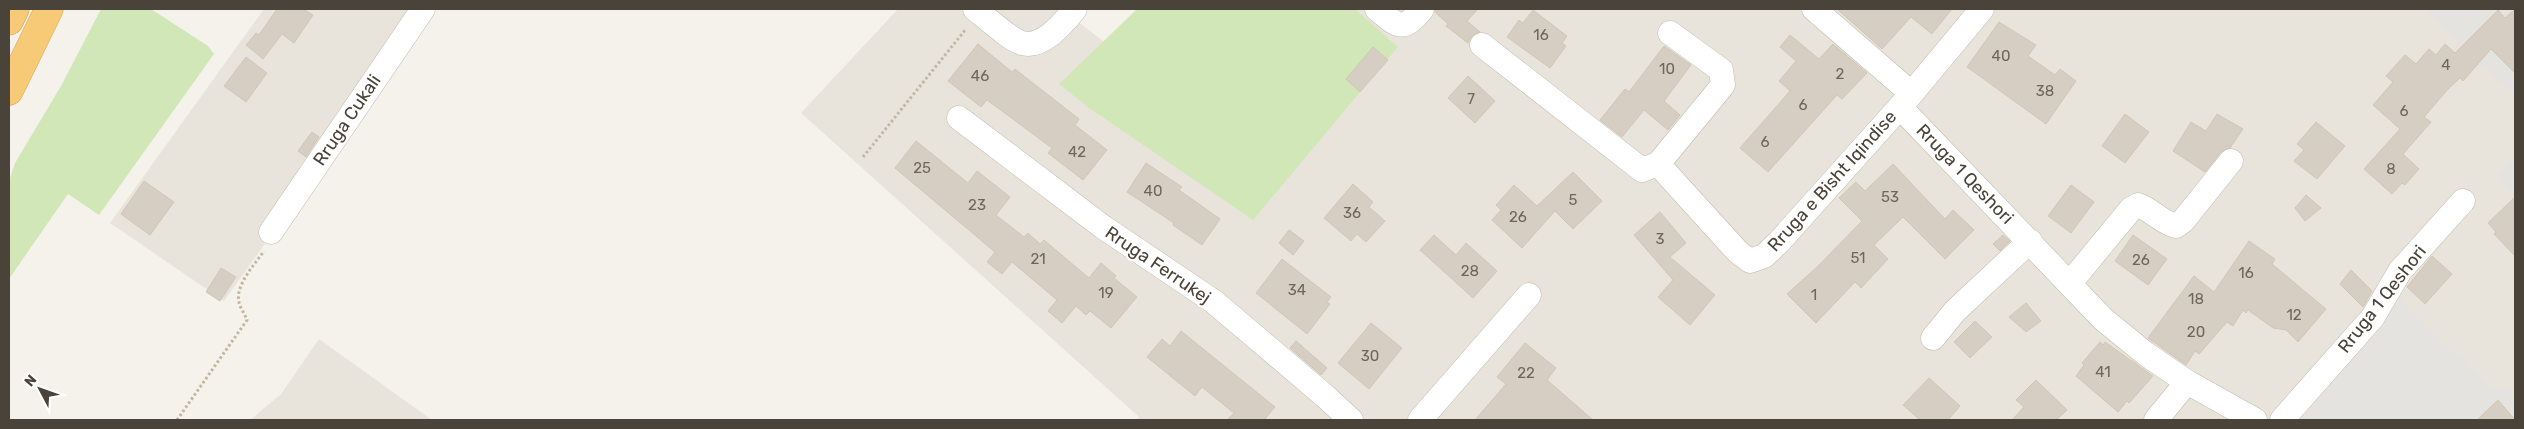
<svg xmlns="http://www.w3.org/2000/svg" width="2524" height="429" font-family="Rubik,sans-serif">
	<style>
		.residential { fill: #e9e4db }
		.green { fill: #d2e7b8 }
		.parking { fill: #e5e3e0 }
		.building { fill: #d6cec2; stroke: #d1c6b6 }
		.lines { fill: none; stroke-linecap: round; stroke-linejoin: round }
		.minor-casing { stroke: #c1baaf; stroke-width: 25 }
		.highway-casing { stroke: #d69f46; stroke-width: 29 }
		.path { stroke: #c2b6a1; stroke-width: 3; stroke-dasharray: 2.5 2.5; stroke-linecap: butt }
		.minor { stroke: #fff; stroke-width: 24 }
		.highway { stroke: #f6ca77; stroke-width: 28 }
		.labels { text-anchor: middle; stroke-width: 4.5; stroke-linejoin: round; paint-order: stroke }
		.number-label { font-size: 15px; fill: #6d665c }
		.street-label { font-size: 18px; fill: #4a433a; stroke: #fff }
	</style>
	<rect width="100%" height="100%" fill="#f5f2ec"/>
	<path class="residential" d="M 264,9 L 433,9 L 224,301 L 110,223 Z
		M 898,9 L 1062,9 L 1248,155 L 1348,9 L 2515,9 L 2515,420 L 1137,420 L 1139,417 L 801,113 Z
		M 319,339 L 432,420 L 250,420 L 281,394 Z"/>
	<path class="green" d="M 101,9 L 151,9 L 208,46 L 214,54 L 99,215 L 68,194 L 9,279 L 9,181 L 15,163 L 61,86 Z
		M 1137,9 L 1355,9 L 1398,47 L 1253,220 L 1089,108 L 1059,84 Z"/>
	<path class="parking" d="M 2425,9 L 2515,9 L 2515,96 L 2424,10 Z
		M 2515,156 L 2515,196 L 2497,177 Z
		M 2397,295 L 2455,355 L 2458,354 L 2494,391 L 2502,386 L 2515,391 L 2515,420 L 2300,420 L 2383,326 Z"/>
	<path class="building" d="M 277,9 L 303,9 L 313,15 L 294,43 L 282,34 L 263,59 L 246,45 L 256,33 L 259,35 Z
		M 1435,9 L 1478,9 L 1467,21 L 1480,32 L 1472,36 L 1468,43 L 1446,26 L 1448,24 L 1435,12 Z
		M 1837,9 L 1952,9 L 1932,34 L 1911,17 L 1882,49 Z
		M 2515,9 L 2515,73 L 2491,49 L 2463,81 L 2460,78 L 2449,88 L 2424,117 L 2431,122 L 2403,154 L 2419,169 L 2405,185 L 2402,183 L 2392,194 L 2364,169 L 2400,129 L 2373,105 L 2393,82 L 2386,76 L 2405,55 L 2416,64 L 2429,49 L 2436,55 L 2445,44 L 2455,53 L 2498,10 L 2505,18 Z
		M 1533,10 L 1567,36 L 1562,43 L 1566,46 L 1550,68 L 1507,37 L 1519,20 L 1523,23 Z
		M 1999,22 L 2036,45 L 2028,56 L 2055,75 L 2060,69 L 2076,81 L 2046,124 L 1967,67 Z
		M 1790,35 L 1819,59 L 1833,44 L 1867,73 L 1842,99 L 1837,95 L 1768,172 L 1740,148 L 1790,91 L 1779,81 L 1796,61 L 1780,47 Z
		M 978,44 L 1012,72 L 1015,69 L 1079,119 L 1075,125 L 1107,150 L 1083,180 L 1048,153 L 1052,148 L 987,100 L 981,107 L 948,81 Z
		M 1664,46 L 1691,65 L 1664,101 L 1680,115 L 1668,130 L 1644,110 L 1622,137 L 1600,120 L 1625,89 L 1629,92 Z
		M 1373,47 L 1388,60 L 1360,92 L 1346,79 Z
		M 246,57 L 267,73 L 246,102 L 224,86 Z
		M 1468,76 L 1495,101 L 1475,123 L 1448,98 Z
		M 2125,114 L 2149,132 L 2125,163 L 2102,146 Z
		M 2217,114 L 2243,129 L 2230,148 L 2221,152 L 2205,172 L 2173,151 L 2191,122 L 2206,131 Z
		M 2316,122 L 2345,146 L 2317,179 L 2294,161 L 2304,150 L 2297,144 Z
		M 312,132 L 319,137 L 306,157 L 298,151 Z
		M 916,141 L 968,183 L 977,171 L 1010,197 L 996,215 L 1024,237 L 1028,233 L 1040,244 L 1044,240 L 1089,278 L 1101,263 L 1116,276 L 1114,278 L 1137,297 L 1111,328 L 1090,311 L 1086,315 L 1076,306 L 1062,323 L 1048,311 L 1057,300 L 1012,262 L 1002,274 L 987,262 L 995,252 L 895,168 Z
		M 1146,163 L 1182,187 L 1179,190 L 1220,219 L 1202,245 L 1173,225 L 1174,223 L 1127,192 Z
		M 1893,164 L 1945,219 L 1953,210 L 1974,230 L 1945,259 L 1903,217 L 1874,245 L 1888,259 L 1861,288 L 1855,282 L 1816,323 L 1787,294 L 1817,267 L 1862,221 L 1839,198 L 1856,182 L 1865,191 Z
		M 1573,172 L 1602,201 L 1573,229 L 1555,211 L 1522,248 L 1492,220 L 1501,210 L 1496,205 L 1514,185 L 1537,206 Z
		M 144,181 L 174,202 L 150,235 L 121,214 Z
		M 1353,184 L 1373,202 L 1369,207 L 1385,221 L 1366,242 L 1357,234 L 1351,241 L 1324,218 Z
		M 2071,185 L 2094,202 L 2071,233 L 2048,216 Z
		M 2306,195 L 2321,208 L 2305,221 L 2295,208 Z
		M 2515,197 L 2515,256 L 2494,234 L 2496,232 L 2488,223 Z
		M 1660,212 L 1686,243 L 1670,257 L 1715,295 L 1690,325 L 1658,297 L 1673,280 L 1634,235 Z
		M 1289,230 L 1304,241 L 1293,255 L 1279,243 Z
		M 1434,235 L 1456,255 L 1466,243 L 1497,271 L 1473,298 L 1420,250 Z
		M 2003,235 L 2010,241 L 2000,251 L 1993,244 Z
		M 2133,235 L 2167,259 L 2148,285 L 2115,261 Z
		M 2249,241 L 2275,259 L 2272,264 L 2326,309 L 2298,342 L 2286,330 L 2273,328 L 2248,310 L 2246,313 L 2243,310 L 2233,326 L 2227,322 L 2199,354 L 2195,351 L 2186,365 L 2148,338 L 2194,276 L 2214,292 Z
		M 2432,256 L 2452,274 L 2425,304 L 2407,287 Z
		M 1282,259 L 1331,297 L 1327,302 L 1330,304 L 1307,334 L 1256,293 Z
		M 221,268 L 236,277 L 220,301 L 206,292 Z
		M 2351,270 L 2372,291 L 2363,307 L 2340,284 Z
		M 2026,303 L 2041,321 L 2026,332 L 2009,317 Z
		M 1975,321 L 1992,337 L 1970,358 L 1954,342 Z
		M 1371,323 L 1402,348 L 1369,389 L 1338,363 Z
		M 1181,331 L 1275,407 L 1264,420 L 1227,420 L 1234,413 L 1202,387 L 1195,396 L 1147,357 L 1162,339 L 1170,346 Z
		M 1296,341 L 1327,368 L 1321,375 L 1290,348 Z
		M 2100,342 L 2103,345 L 2105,342 L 2153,376 L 2129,403 L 2127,401 L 2118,412 L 2076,376 L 2084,365 L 2082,363 Z
		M 1525,343 L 1556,368 L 1547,380 L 1593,420 L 1475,420 L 1506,384 L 1497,377 Z
		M 1929,378 L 1960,406 L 1948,420 L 1920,420 L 1903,405 Z
		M 2036,380 L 2067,410 L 2056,420 L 2012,420 L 2024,407 L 2016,400 Z
		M 2498,400 L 2515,420 L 2477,420 Z"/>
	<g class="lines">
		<g class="minor-casing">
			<path id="minor" d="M 975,9 C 984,16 1012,41 1022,43 C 1043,49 1064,22 1075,9
				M 1377,9 C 1397,26 1403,33 1422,9
				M 1814,9 L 1911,93
				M 1482,45 L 1642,170 L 1658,164 L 1723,85 L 1721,70 L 1670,33
				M 1900,107 L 2103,319 L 2146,354 L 2187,382 L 2255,420
				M 959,118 L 1103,227 L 1213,301 L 1325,396 L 1351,420
				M 1658,164 L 1738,252 L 1750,261 L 1764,256 L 1779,242 L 1907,99 L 1982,9
				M 271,232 L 423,9
				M 2070,283 L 2131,209 L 2138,205 C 2152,210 2161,222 2176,226 L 2183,221 L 2231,161
				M 1933,338 L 1955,311 L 2030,241
				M 1420,420 L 1529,295
				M 2156,420 L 2187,382
				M 2282,420 L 2373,317 L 2400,271 L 2463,201"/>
		</g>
		<g class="highway-casing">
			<path id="highway" d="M 9,21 L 15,9
				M 9,91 L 49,9"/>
		</g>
		<path class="path" d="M 863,157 L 966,29
			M 177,420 L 247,320 C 245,314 240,308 239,302 C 235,285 255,264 264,251"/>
		<use href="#minor" class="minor"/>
		<use href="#highway" class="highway"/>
	</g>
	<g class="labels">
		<g class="number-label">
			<text x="1541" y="40">16</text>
			<text x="2001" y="61">40</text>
			<text x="2446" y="70">4</text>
			<text x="1667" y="74">10</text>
			<text x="1840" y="79">2</text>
			<text x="980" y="81">46</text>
			<text x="2045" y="96">38</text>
			<text x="1471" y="104">7</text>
			<text x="1803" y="110">6</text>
			<text x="2404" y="116">6</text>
			<text x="1765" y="147">6</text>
			<text x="1077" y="157">42</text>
			<text x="922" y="173">25</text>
			<text x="2391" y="174">8</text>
			<text x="1153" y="196">40</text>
			<text x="1890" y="202">53</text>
			<text x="1573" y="205">5</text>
			<text x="977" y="210">23</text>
			<text x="1352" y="218">36</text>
			<text x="1518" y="222">26</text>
			<text x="1660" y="244">3</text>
			<text x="1858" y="263">51</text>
			<text x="1038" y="264">21</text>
			<text x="2141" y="265">26</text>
			<text x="1470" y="276">28</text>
			<text x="2246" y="278">16</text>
			<text x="1297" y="295">34</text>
			<text x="1106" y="298">19</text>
			<text x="1814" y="300">1</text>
			<text x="2196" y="304">18</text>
			<text x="2294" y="320">12</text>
			<text x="2196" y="337">20</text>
			<text x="1370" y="361">30</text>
			<text x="2103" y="377">41</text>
			<text x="1526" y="378">22</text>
		</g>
		<g class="street-label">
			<text transform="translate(347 120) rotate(-56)" y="6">Rruga Cukali</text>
			<text transform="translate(1965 174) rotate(46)" y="6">Rruga 1 Qeshori</text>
			<text transform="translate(1832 181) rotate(-48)" y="6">Rruga e Bisht Iqindise</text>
			<text transform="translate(1158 265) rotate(34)" y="6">Rruga Ferrukej</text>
			<text transform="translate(2382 299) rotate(-52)" y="6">Rruga 1 Qeshori</text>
		</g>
	</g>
	<rect width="2524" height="429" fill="none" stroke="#4a433a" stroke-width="20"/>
	<g transform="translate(40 389) rotate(311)" stroke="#ffffff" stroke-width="4" paint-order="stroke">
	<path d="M0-4L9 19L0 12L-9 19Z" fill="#4a433a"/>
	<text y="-8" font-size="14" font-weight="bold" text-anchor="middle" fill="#4a433a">N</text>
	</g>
</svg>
